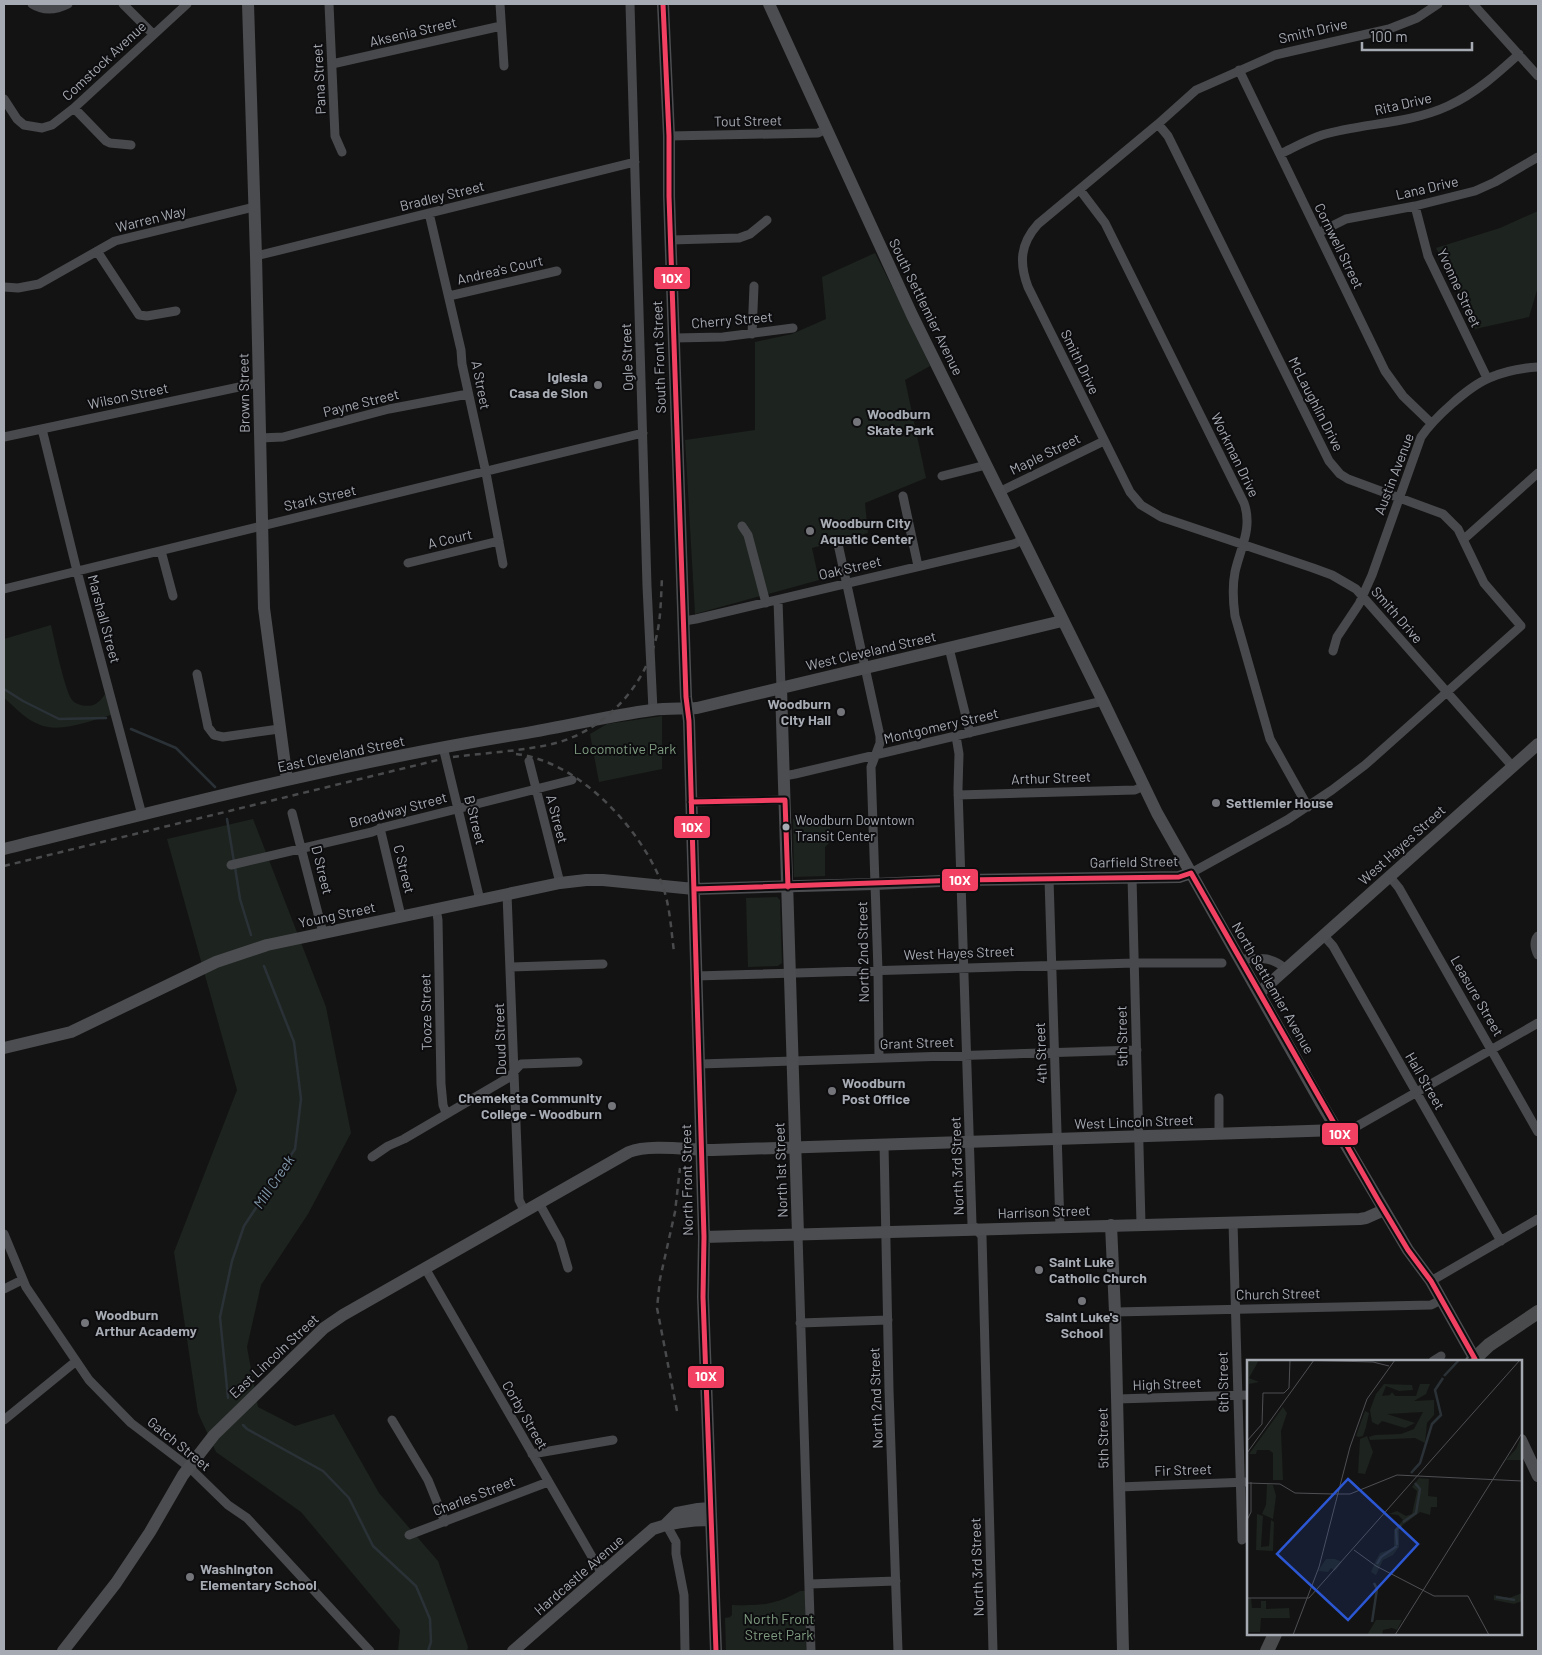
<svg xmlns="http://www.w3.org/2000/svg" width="1542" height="1655" font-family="Barlow,sans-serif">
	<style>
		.green { fill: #1d231e }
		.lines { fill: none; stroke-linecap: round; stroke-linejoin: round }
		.stream { stroke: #2b3237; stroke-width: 2.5 }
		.street { stroke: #48494c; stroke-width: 9 }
		.secondary { stroke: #4c4d50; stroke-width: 12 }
		.primary { stroke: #4a4b4d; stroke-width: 14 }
		.rail { stroke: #494a4c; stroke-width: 2.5; stroke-dasharray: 6 5; stroke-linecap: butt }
		.bus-1-casing { stroke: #0d0d0f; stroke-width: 9 }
		.bus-1 { stroke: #f24062; stroke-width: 5 }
		.poi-dot { fill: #73757a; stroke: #0d0d0f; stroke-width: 2 }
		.bus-dot { fill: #a6aab2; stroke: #0d0d0f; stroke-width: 2 }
		.labels { text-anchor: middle; stroke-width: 4; stroke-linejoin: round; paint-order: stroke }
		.bus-label { font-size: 13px; fill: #a6aab2; stroke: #0d0d0f; text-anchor: start }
		.street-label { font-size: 14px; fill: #a6aab2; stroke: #0d0d0f }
		.poi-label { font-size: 14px; font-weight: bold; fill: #a6aab2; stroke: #0d0d0f; text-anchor: start }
		.park-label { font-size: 14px; fill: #7f9b80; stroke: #0d0d0f }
		.water-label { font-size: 15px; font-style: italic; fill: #8098aa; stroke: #0d0d0f }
		.inset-river { fill: none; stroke: #2b3237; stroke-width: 2.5 }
		.inset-road { fill: none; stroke: #4e4f53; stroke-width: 1 }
		.view { fill: #2b57d4; fill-opacity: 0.15; stroke: #2b57d4; stroke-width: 2.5 }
		.inset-edge { fill: none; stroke: #a6aab2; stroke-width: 2.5 }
		.line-badge { stroke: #0d0d0f; stroke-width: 2 }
		.badge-label { font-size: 14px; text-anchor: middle; font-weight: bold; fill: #fff }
	</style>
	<rect width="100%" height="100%" fill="#131313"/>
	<path class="green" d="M 1538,211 L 1538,287 L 1529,317 L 1475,329 L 1436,248 L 1500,228 Z
		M 875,253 L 914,330 L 930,366 L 905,380 L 926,478 L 865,503 L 868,533 L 812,548 L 819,580 L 695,614 L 685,440 L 755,430 L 755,342 L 792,334 L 826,319 L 822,277 Z
		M 51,625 C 54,639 65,691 72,700 C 77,706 91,708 97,703 C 100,701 103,697 105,694 L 111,715 C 89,721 59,734 38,724 C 25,719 14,706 4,698 L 4,639 Z
		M 662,716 L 662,769 L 599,782 L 590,734 L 607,724 Z
		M 830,818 L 830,842 L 825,847 L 825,876 L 794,877 L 793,819 Z
		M 253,819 L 326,1007 L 351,1133 L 308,1214 L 261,1285 L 247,1347 L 258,1407 L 295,1426 L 334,1414 L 379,1493 L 438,1561 L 468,1647 L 467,1651 L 398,1651 L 400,1630 L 301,1512 L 216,1452 L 198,1413 L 174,1252 L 237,1090 L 167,839 Z
		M 777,897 L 780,900 L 782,963 L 778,966 L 748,967 L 746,898 Z
		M 800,1591 L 805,1591 L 806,1651 L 726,1651 L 725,1618 L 730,1617 L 732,1615 L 732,1605 C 759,1606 776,1605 800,1591 Z"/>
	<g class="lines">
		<path class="stream" d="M 4,689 L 23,701 L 59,719 L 106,718
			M 131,729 L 176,748 L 215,787
			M 227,819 L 234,862
			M 235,867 L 240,899 L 251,935
			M 228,1398 L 220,1317 L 232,1261 L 244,1226 L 295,1149 L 301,1099 L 294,1042 L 264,966
			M 243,1425 L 247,1429 L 323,1471 L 349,1498 L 373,1546 L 416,1586 L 430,1619 L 431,1642 L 428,1651"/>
		<path class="street" d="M 32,4 C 43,11 56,10 68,4
			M 123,4 L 153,34
			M 329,4 L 335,136 L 342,152
			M 500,4 L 504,66
			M 630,4 L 647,586 L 653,710
			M 1438,4 L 1417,18 L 1389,29 L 1275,55 L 1196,90 L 1158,124 L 1038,224 C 1020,244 1019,263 1028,287 L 1130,492 L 1141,505 L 1161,517 L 1313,568 L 1332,575 L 1356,589 L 1513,767
			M 1473,4 L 1538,76
			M 332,64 L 501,26
			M 1239,70 L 1385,371 L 1403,396 L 1431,423
			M 4,99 L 17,119 L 24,125 L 42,128 L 52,125 L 74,108 L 187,4
			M 74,108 L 106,141 L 110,143 L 131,145
			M 1158,124 L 1168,136 L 1329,461 L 1340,474 L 1348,479 L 1443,514 L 1458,529 L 1484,583 L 1521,626 L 1365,765 L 1332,790 L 1287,820 L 1191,873
			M 669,136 L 818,133 L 826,129
			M 1280,154 C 1293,148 1307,140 1322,135 C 1363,123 1409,124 1448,106 C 1476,93 1497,74 1519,54
			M 1080,190 L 1105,223 L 1244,503 C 1253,528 1240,549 1235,572 C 1232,587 1233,601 1235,616 L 1270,739 L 1308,807
			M 1415,206 L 1428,256 L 1487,378
			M 429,213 L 461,350 L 462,364 L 486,473 L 503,564
			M 1318,233 L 1346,219 L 1415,206 L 1475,191 L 1495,182 L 1538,157
			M 671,240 L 739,238 L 750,234 L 767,220
			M 97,251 L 139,315 L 147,316 L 176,311
			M 256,256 L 635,162
			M 4,287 L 18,288 L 39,284 L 115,241 L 254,207
			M 449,296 L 557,271
			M 752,334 L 754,286
			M 674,338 L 723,337 L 793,328
			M 42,429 L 77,571 L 142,815
			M 4,437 L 258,383
			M 260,438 L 283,437 L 389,409 L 468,394
			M 942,476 L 986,465
			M 999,492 L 1104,441
			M 903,496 L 918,566
			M 742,526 L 748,535 L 766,603
			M 1464,539 L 1538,473
			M 838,544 L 880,736 L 880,743 L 871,767 L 878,971 L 879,1058
			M 161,551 L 173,596
			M 408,563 L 499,541
			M 4,589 L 643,433
			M 778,600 L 781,688
			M 684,621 L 696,619 L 1014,544 L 1022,540
			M 949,648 L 970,733
			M 1333,651 L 1337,637 L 1359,604 L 1372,575 L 1421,437 C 1434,418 1468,387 1489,378 C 1505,371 1521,368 1538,367
			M 197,674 L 208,727 L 214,735 L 223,737 L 279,729
			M 956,736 L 959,754 L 958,789 L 972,1224 L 982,1236 L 993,1651
			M 443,747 L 480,900
			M 529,761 L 560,883
			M 784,776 L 795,774 L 1103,701
			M 958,795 L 1135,790 L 1144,786
			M 691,802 L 785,800
			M 292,813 L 323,933
			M 380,828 L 401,916
			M 231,865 L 372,832 L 385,827 L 572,780
			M 1132,877 L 1141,1224
			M 1390,877 L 1399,888 L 1538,1132
			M 1049,879 L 1060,1227
			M 507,894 L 519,1200 L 525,1212
			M 436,909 L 438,920 L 441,1084 L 443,1105 L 446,1113
			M 1324,936 L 1333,946 L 1501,1241
			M 1538,936 C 1533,942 1535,949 1538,955
			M 1240,959 C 1260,959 1271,955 1287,970
			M 511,967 L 603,964
			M 696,976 L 1135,963 L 1222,963
			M 699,1064 L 1137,1050
			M 1219,1098 L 1219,1134
			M 1338,1130 L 1347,1131 L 1352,1129 L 1538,1023
			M 884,1144 L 889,1390 L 898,1651
			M 372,1157 L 388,1146 L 404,1139 L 508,1078 L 521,1064 L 578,1062
			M 539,1203 L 560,1241 L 568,1268
			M 1233,1222 L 1242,1540
			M 4,1234 L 26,1287 L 89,1380 L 131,1423 L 189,1467 L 228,1505 L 247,1518 L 370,1651
			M 798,1235 L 811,1651
			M 425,1268 L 602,1574
			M 1431,1281 L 1538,1219
			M 4,1289 L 22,1280
			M 1115,1312 L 1431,1305 L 1441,1300
			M 800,1323 L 888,1320
			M 1433,1361 L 1441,1356
			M 1117,1399 L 1248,1395
			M 4,1420 L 75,1362
			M 392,1420 L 428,1480 L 445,1522
			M 532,1454 L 613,1440
			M 1119,1487 L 1248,1482
			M 666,1524 L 676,1542 L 676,1554 L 684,1595 L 685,1651
			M 409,1535 L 548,1482
			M 810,1584 L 896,1581"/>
		<path class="secondary" d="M 248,4 L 256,256 L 264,608 L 287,780
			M 663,4 L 669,136 L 669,196 L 686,697 L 689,721 L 704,1237 L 703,1297 L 716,1651
			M 769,4 L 912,315 L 1103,701 L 1157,813 L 1321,1103 L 1408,1250 L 1431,1281 L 1476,1361
			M 781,688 L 798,1235
			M 4,849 C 173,807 342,763 514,735 C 560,728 606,716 652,710 C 667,708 682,709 697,708 L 1062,621
			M 1259,993 L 1538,744
			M 4,1048 L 71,1032 L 216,962 L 267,945 L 560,883 L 586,880 L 603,880 L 694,889 L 875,884 L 962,880 L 1179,877 L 1191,873
			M 1111,1225 L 1115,1312 L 1123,1651
			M 704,1237 L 1360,1219 L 1366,1218 L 1384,1210
			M 1521,1440 L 1538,1476
			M 666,1524 L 677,1513 L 698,1509 L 710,1508
			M 63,1651 L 116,1583 L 150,1532 L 183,1475 L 214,1435 L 324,1328 L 343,1315 L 629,1152 C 650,1144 689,1150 713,1150 L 1338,1130
			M 513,1651 L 653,1529 C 672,1522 691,1520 711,1520"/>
		<path class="primary" d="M 1472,1361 L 1489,1345 L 1538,1312
			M 1267,1651 L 1275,1634"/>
		<path class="rail" d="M 516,754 C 578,761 640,827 662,884 C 670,905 671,929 674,952
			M 4,866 L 446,758 C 480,753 514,752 548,745 C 601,734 646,688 657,634 C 661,616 661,596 662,577
			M 677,1411 L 657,1308 L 660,1279 L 675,1212 L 680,1168"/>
		<g class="bus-1-casing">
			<path id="bus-1" d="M 663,4 L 669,136 L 669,196 L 686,697 L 689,721 L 704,1237 L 703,1297 L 716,1651
				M 691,802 L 785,800 L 788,887
				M 694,889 L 962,880 L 1179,877 L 1191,873 L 1378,1200 L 1408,1250 L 1431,1281 L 1475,1359 L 1472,1361"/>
		</g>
		<use href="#bus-1" class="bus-1"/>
	</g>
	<g class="poi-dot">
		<circle cx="598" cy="385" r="5"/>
		<circle cx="857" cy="422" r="5"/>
		<circle cx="810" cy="531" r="5"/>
		<circle cx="841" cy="712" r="5"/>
		<circle cx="1216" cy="803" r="5"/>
		<circle cx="832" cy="1091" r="5"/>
		<circle cx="612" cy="1106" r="5"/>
		<circle cx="1039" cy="1270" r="5"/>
		<circle cx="1082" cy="1301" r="5"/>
		<circle cx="85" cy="1323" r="5"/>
		<circle cx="190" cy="1577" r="5"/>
	</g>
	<circle class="bus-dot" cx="786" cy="827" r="4.5"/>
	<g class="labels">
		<g class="bus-label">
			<text x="795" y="825">Woodburn Downtown<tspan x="795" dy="16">Transit Center</tspan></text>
		</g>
		<g class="street-label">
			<text transform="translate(1313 31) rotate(-13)" y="5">Smith Drive</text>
			<text transform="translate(413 32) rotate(-13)" y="5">Aksenia Street</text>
			<text transform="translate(104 61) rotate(-43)" y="5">Comstock Avenue</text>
			<text transform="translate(319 79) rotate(-93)" y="5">Pana Street</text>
			<text transform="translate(1403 104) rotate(-13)" y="5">Rita Drive</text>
			<text transform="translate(748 121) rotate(-1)" y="5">Tout Street</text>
			<text transform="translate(1427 188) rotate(-13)" y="5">Lana Drive</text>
			<text transform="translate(442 196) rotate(-14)" y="5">Bradley Street</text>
			<text transform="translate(151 219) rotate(-14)" y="5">Warren Way</text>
			<text transform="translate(1339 246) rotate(64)" y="5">Cornwell Street</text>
			<text transform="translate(500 270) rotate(-13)" y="5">Andrea's Court</text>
			<text transform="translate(1459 288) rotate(65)" y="5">Yvonne Street</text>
			<text transform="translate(926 307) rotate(64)" y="5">South Settlemier Avenue</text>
			<text transform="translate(732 320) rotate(-5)" y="5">Cherry Street</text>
			<text transform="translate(627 357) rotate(-92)" y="5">Ogle Street</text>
			<text transform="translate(659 357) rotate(-92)" y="5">South Front Street</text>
			<text transform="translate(1080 362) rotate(64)" y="5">Smith Drive</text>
			<text transform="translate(481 385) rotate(79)" y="5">A Street</text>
			<text transform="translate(244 393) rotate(-91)" y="5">Brown Street</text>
			<text transform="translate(128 396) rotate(-12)" y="5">Wilson Street</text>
			<text transform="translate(361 403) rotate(-14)" y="5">Payne Street</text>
			<text transform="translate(1316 404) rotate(63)" y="5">McLaughlin Drive</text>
			<text transform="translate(1045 454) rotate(-26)" y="5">Maple Street</text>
			<text transform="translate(1235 455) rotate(64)" y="5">Workman Drive</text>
			<text transform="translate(1394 474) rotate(-69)" y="5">Austin Avenue</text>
			<text transform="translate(320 498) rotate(-13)" y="5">Stark Street</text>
			<text transform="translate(450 539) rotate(-13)" y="5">A Court</text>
			<text transform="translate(850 568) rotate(-13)" y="5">Oak Street</text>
			<text transform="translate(1397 615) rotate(49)" y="5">Smith Drive</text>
			<text transform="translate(104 619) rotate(75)" y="5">Marshall Street</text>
			<text transform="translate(871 651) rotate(-13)" y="5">West Cleveland Street</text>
			<text transform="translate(941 726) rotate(-13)" y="5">Montgomery Street</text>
			<text transform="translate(341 754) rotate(-12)" y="5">East Cleveland Street</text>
			<text transform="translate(1051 778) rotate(-2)" y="5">Arthur Street</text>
			<text transform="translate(398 810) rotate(-15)" y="5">Broadway Street</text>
			<text transform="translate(557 819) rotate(75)" y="5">A Street</text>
			<text transform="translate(475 820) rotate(76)" y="5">B Street</text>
			<text transform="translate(1402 845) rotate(-42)" y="5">West Hayes Street</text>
			<text transform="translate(1134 862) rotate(-1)" y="5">Garfield Street</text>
			<text transform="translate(404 869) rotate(76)" y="5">C Street</text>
			<text transform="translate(322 870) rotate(76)" y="5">D Street</text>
			<text transform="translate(337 915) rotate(-12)" y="5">Young Street</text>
			<text transform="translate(863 952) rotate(-91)" y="5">North 2nd Street</text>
			<text transform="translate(959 953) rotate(-2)" y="5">West Hayes Street</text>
			<text transform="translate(1273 988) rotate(60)" y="5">North Settlemier Avenue</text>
			<text transform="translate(1477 996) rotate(60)" y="5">Leasure Street</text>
			<text transform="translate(426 1012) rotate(-91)" y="5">Tooze Street</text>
			<text transform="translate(1122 1036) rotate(-91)" y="5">5th Street</text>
			<text transform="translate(500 1039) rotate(-92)" y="5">Doud Street</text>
			<text transform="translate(917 1043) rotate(-2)" y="5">Grant Street</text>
			<text transform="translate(1041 1053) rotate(-92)" y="5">4th Street</text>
			<text transform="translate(1425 1081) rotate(60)" y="5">Hall Street</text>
			<text transform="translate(1134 1122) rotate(-2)" y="5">West Lincoln Street</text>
			<text transform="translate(957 1166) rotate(-92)" y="5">North 3rd Street</text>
			<text transform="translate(781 1170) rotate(-92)" y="5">North 1st Street</text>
			<text transform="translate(687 1180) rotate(-91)" y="5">North Front Street</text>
			<text transform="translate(1044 1212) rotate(-2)" y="5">Harrison Street</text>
			<text transform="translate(1278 1294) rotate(-1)" y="5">Church Street</text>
			<text transform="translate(274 1356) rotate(-43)" y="5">East Lincoln Street</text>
			<text transform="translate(1223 1382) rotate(-91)" y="5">6th Street</text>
			<text transform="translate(1167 1384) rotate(-2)" y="5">High Street</text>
			<text transform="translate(876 1398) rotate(-92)" y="5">North 2nd Street</text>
			<text transform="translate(525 1415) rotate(60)" y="5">Corby Street</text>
			<text transform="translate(1103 1438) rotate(-91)" y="5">5th Street</text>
			<text transform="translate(179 1444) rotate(39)" y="5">Gatch Street</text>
			<text transform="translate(1183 1470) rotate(-2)" y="5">Fir Street</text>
			<text transform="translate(474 1496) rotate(-21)" y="5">Charles Street</text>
			<text transform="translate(977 1567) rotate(-92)" y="5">North 3rd Street</text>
			<text transform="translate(579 1575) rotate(-41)" y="5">Hardcastle Avenue</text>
		</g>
		<g class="poi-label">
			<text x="588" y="382" text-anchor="end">Iglesia<tspan x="588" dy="16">Casa de Sion</tspan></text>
			<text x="867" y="419">Woodburn<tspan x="867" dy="16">Skate Park</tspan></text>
			<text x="820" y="528">Woodburn City<tspan x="820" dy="16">Aquatic Center</tspan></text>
			<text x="831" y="709" text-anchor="end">Woodburn<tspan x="831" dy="16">City Hall</tspan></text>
			<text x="1226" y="808">Settlemier House</text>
			<text x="842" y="1088">Woodburn<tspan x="842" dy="16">Post Office</tspan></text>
			<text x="602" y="1103" text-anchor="end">Chemeketa Community<tspan x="602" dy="16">College - Woodburn</tspan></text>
			<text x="1049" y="1267">Saint Luke<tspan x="1049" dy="16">Catholic Church</tspan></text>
			<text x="95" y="1320">Woodburn<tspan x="95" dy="16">Arthur Academy</tspan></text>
			<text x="1082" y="1322" text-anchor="middle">Saint Luke's<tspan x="1082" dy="16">School</tspan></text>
			<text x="200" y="1574">Washington<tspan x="200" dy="16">Elementary School</tspan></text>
		</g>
		<g class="park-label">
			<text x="625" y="754">Locomotive Park</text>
			<text x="779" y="1624">North Front<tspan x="779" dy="16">Street Park</tspan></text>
		</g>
		<g class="water-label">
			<text transform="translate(274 1182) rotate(-56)" y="5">Mill Creek</text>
		</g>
	</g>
	<g transform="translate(1247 1360)">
		<rect width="275" height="275" fill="#131313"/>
		<path d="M 0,0 L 12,0 L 2,18 L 12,22 L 2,24 L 0,42 ZM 137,24 L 165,25 L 166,30 L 152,31 L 139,26 L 135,36 L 143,35 L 145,32 L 148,36 L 169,36 L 173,24 L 183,24 L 179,34 L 167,41 L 187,40 L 187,55 L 180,63 L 178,83 L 168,78 L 123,80 L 122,77 L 128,75 L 154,74 L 167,69 L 176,52 L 140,54 L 168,63 L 158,68 L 135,61 L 131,65 L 125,62 L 123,50 L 129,34 ZM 36,47 L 40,53 L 34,71 L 36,120 L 26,120 L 26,93 L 22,90 L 10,90 L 9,94 L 2,94 ZM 118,51 L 122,53 L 119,67 L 116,76 L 112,77 L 109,76 ZM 275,75 L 275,100 L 259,100 L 269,89 ZM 120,76 L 126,92 L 118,114 L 111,113 L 113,79 ZM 172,118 L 182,119 L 181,136 L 190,137 L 190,147 L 184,147 L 183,155 L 173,152 L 152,168 L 152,187 L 146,195 L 136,200 L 129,215 L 124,212 L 129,200 L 133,193 L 147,188 L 147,170 L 156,160 L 151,155 L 142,154 L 150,151 L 159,156 L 165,154 L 170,131 L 165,127 ZM 20,124 L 26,125 L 29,136 L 26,159 L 15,154 L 19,145 ZM 10,154 L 16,156 L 14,187 L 22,186 L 24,160 L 27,162 L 26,191 L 9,190 ZM 79,199 L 88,199 L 95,202 L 88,211 L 84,208 L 81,212 L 71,211 ZM 275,233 L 275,241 L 267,244 L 247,240 L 247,235 L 262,238 ZM 0,238 L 4,238 L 5,248 L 14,248 L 14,241 L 19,241 L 19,249 L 42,248 L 43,258 L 14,258 L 13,272 L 0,272 ZM 129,260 L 155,260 L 150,270 L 145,268 L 136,270 L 135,275 L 120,275 Z" fill="#1d231e"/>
		<path class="inset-river" d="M 197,16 L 212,0M 164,113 L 173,103 L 185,64 L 194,55 L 188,30 L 196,18M 156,162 L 169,153 L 173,129 L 168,123M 150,185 L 149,170 L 154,165M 130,204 L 134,197 L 150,186M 249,237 L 268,240M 125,262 L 130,229 L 127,223"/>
		<path class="inset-road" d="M 51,0 L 126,2 L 142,6M 0,81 L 15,64 L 16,33 L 37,33 L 42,28 L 43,0M 0,93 L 67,0M 0,123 L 33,124 L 48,133 L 86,134M 84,134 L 103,134 L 150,115 L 275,121M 0,160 L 4,152 L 4,122M 107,190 L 129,206 L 187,236 L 221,236 L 242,275M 0,238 L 62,238M 62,238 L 273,0M 46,275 L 72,207 L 103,87 L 120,39 L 148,0M 148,275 L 275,73"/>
		<path class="view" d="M 101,119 L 171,184 L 101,260 L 30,194 Z"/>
		<rect width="275" height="275" class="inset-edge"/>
	</g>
	<g class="line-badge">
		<rect x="653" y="266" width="38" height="24" rx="5" fill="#f24062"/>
		<rect x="673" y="815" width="38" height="24" rx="5" fill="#f24062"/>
		<rect x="941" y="868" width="38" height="24" rx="5" fill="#f24062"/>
		<rect x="1321" y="1122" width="38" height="24" rx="5" fill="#f24062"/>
		<rect x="687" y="1365" width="38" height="24" rx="5" fill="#f24062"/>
	</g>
	<g class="badge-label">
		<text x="672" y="283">10X</text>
		<text x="692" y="832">10X</text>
		<text x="960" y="885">10X</text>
		<text x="1340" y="1139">10X</text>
		<text x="706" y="1381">10X</text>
	</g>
	<rect width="1542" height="1655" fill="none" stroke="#a6aab2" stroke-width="10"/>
	<path d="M1362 42v8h110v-8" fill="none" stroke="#a6aab2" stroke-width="2.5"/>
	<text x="1370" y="42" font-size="15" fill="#a6aab2" stroke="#0d0d0f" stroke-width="4" paint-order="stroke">100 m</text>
</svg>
